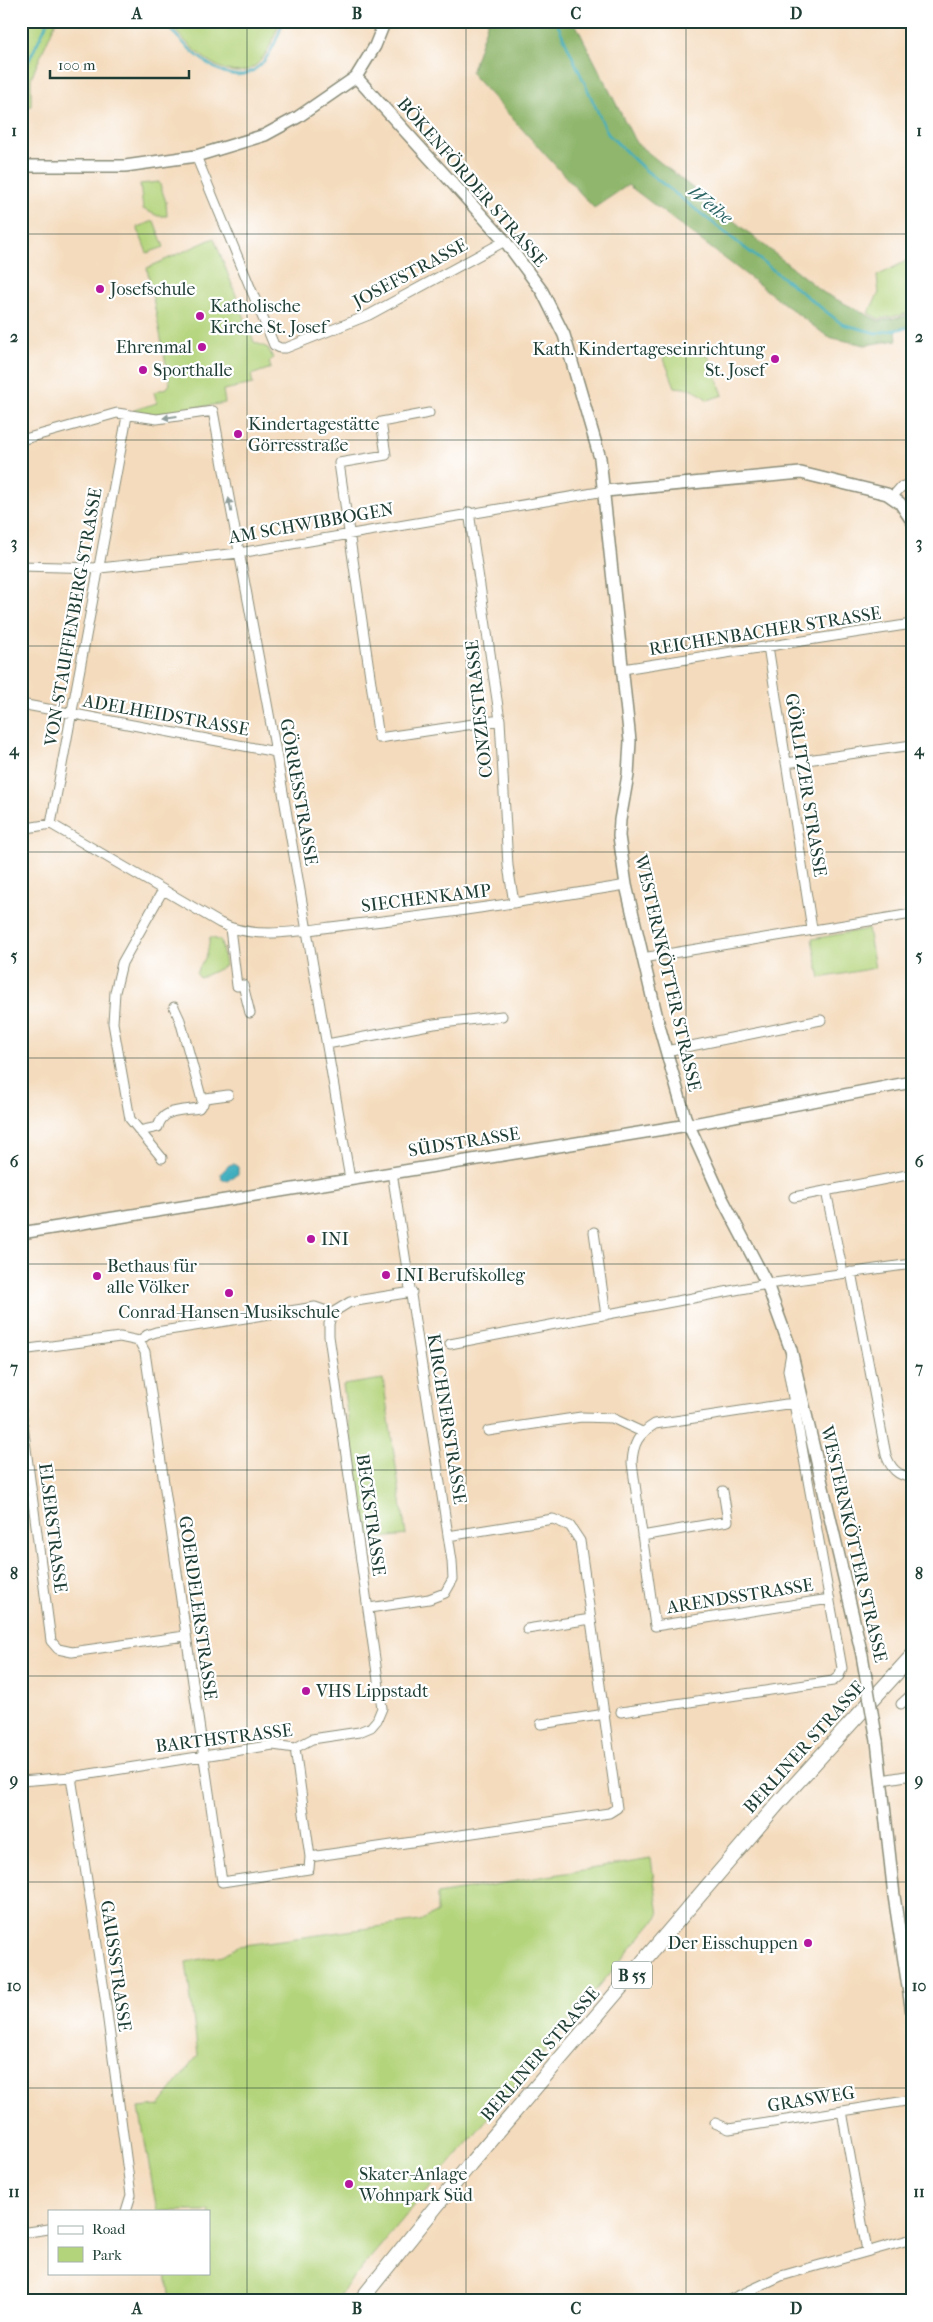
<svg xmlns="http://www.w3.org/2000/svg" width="933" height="2322" font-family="'IM FELL French Canon',serif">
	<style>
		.green { fill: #b4d47c; stroke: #6a8858 }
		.forest { fill: #8fb66c; stroke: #577a50 }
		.water { fill: #40aebe; stroke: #307679 }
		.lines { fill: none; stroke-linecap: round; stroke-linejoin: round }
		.stream { stroke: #40aebe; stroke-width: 2.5 }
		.street-casing { stroke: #8a8c78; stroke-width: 11 }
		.secondary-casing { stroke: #8a8c78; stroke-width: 14 }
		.primary-casing { stroke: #8a8c78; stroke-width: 16 }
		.street { stroke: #fff; stroke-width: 9 }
		.secondary { stroke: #fff; stroke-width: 11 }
		.primary { stroke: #fff; stroke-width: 14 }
		.secondary-bridge-casing { stroke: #8a8c78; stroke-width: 14; stroke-linecap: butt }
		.secondary-bridge { stroke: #fff; stroke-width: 11 }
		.oneway { fill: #8f9e9a }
		.grid { fill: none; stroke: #1f3d34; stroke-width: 1; stroke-opacity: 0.55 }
		.poi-dot { fill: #b5179e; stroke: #fff; stroke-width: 2 }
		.labels { text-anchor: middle; stroke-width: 4.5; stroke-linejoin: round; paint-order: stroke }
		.shield { fill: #fff; stroke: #627771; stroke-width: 1 }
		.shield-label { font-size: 16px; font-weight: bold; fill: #1f3d34 }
		.street-label { font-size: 18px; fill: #1f3d34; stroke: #fff }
		.poi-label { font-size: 18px; fill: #1f3d34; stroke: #fff; text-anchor: start }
		.water-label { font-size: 19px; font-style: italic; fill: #2b6564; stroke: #fff }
		.neatline { fill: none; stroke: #1f3d34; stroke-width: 2 }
		.grid-label { font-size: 16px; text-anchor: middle; font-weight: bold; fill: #1f3d34 }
	</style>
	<rect width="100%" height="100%" fill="#fff"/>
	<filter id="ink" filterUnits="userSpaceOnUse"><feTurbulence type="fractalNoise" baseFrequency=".02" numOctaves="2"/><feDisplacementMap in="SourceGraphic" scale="10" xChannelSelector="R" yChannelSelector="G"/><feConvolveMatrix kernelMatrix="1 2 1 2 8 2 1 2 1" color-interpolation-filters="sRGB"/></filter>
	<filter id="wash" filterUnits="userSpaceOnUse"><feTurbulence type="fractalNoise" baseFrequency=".0096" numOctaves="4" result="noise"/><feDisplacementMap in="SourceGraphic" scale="20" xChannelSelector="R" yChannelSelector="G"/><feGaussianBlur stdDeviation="1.12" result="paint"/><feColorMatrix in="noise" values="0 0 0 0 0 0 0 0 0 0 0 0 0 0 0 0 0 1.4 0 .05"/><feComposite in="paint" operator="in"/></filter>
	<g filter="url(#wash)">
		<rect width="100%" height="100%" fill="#f4dbbd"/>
		<path class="green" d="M 30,21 L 56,21 L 31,78 L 31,106 L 21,109 L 21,39 Z
			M 167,21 L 280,21 C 275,35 268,55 256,65 C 226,89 185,42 167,21 Z
			M 159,182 L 166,202 L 167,216 L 158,216 L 143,209 L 140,184 Z
			M 154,221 L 164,247 L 147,253 L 137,227 Z
			M 214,238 L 254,342 L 268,348 L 273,358 L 269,362 L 271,368 L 251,375 L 253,384 L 223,390 L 225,403 L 152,415 L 134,412 L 134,410 L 157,403 L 154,392 L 167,388 L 170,384 L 147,268 Z
			M 912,258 L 912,313 L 879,319 L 868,313 L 879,293 L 877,276 Z
			M 662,354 L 705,354 L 709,357 L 723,395 L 708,400 L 693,389 L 675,387 Z
			M 868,929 L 875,968 L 820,978 L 812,939 Z
			M 210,937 L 221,941 L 225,966 L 200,978 L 196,973 L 207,955 Z
			M 383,1379 L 406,1535 L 366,1540 L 343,1385 Z
			M 651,1859 L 659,1915 L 334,2301 L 170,2301 L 166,2273 L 209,2273 L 209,2211 L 157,2211 L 139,2108 L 159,2106 L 198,2055 L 186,1962 L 223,1955 L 238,1946 L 420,1921 L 437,1912 L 437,1894 Z"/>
		<path class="forest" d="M 488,21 L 574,21 L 636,143 L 824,293 L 879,321 L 912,315 L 912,326 L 896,329 L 897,340 L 865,345 L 828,337 L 628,185 L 594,208 L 471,73 Z"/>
		<path class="water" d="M 234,1164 L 238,1167 L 238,1174 L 227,1181 L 222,1179 L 221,1173 L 229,1165 Z"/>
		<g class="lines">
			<path class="stream" d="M 163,21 C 206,71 256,112 283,21
				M 556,21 L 608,134 L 644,169 L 842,324 L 876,333 L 912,327
				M 21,77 L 48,21"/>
		</g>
	</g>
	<g filter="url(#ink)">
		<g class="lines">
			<g class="street-casing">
				<path id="street" d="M 196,156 L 274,345 L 280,348 L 286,348 L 369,315 L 505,241
					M 429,413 L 381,422 L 386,455 L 339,463 L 379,738 L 500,720
					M 21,440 L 117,413 L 157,419 L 213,411 L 276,752 L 350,1179
					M 893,496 L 901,487 L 912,483
					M 469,512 L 500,720 L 508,866 L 514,903
					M 21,566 L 100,568 L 239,553 L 605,491
					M 768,646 L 812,929
					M 623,669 L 912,624
					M 21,704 L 276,752
					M 786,763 L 912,745
					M 51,824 L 127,416
					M 21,829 L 51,824 L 220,923 C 257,942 308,929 347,925 C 441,915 533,900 626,885
					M 230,928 L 237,986 L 243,985 L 250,1013
					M 642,958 L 912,914
					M 174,1007 L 180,1020 L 203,1104
					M 327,1044 L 434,1024 L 502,1016
					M 666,1051 L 821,1020
					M 139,1131 L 158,1127 C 163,1108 182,1111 199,1108 L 206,1098 L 228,1095
					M 162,1158 L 130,1119 L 113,1023 L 115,992 L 122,963 L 163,890
					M 826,1191 L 843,1273
					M 794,1197 L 912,1174
					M 594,1232 L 606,1315
					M 851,1272 L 886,1455 C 891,1469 897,1475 912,1478
					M 139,1341 L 145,1352 L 222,1882 L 309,1869 L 310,1857 L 609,1813 L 617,1808 L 580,1541 L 570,1526 L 553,1519 L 448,1536
					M 139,1341 L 147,1335 L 156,1332 L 315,1307 L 332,1313 L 350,1302 L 412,1292
					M 450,1344 L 767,1284 L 912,1264
					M 21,1350 L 120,1337 L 139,1341
					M 793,1403 L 655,1424 C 638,1434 633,1444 632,1463 L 655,1626 L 830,1599
					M 21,1410 L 51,1641 L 58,1649 L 72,1652 L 185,1636
					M 488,1431 L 581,1417 L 612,1418 L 642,1432
					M 642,1536 L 728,1521 L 723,1491
					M 369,1608 L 429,1599 L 445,1593 L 453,1579 L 452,1561 L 392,1172
					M 527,1629 L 591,1619
					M 901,1704 L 912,1694
					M 621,1712 L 833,1681 L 839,1676 L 842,1668 L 788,1370 L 791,1353
					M 541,1724 L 605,1714
					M 295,1748 L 310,1857
					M 71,1777 L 104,1990 L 131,2195 L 126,2211
					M 882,1780 L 912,1775
					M 21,1781 L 71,1777 L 273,1745 L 295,1748 L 312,1739 L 359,1732 L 371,1727 L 377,1720 L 382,1708 L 329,1336 L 329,1324 L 332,1313
					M 842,2111 L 867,2251
					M 715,2123 L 729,2129 L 912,2100
					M 21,2233 L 49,2229
					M 727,2301 L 781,2276 L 912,2239"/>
			</g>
			<g class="secondary-casing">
				<path id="secondary" d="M 356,77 L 505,241 L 542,291 L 564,335 L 600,458 L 630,741 L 628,775 L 620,820 L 619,836 L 626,885 L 658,1022 L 685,1117 L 722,1198 L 767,1284 L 791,1350 L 862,1655
					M 21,166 L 125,166 L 196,156 L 265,135 L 298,117 L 356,77 L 375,46 L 385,21
					M 605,491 L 801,473 L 887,494 L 900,503 L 912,521
					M 21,1233 L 688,1125 L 912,1082
					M 877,1741 L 894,1896 L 912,2013"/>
			</g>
			<g class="primary-casing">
				<path id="primary" d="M 360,2301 L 470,2164 L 781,1800 L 912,1656"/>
			</g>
			<use href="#street" class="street"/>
			<use href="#secondary" class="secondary"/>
			<use href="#primary" class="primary"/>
			<g class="secondary-bridge-casing">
				<path id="secondary-bridge" d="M 862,1655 L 877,1741"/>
			</g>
			<use href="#secondary-bridge" class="secondary-bridge"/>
		</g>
		<defs><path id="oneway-solid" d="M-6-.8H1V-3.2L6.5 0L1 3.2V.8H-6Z" transform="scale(1.25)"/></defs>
		<g class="oneway">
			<use href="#oneway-solid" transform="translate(170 417) rotate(172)"/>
			<use href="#oneway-solid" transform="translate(230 505) rotate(-100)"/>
		</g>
	</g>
	<path class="grid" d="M 247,21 L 247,2301M 466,21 L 466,2301M 686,21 L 686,2301M 21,234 L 912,234M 21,440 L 912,440M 21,646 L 912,646M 21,852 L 912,852M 21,1058 L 912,1058M 21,1264 L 912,1264M 21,1470 L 912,1470M 21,1676 L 912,1676M 21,1882 L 912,1882M 21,2088 L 912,2088"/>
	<g class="poi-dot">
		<circle cx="100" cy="289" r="5"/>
		<circle cx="200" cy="316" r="5"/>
		<circle cx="202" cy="347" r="5"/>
		<circle cx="775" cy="359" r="5"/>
		<circle cx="143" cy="370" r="5"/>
		<circle cx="238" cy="434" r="5"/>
		<circle cx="311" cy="1239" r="5"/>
		<circle cx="386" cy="1275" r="5"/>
		<circle cx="97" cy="1276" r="5"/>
		<circle cx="229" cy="1293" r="5"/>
		<circle cx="306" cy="1691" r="5"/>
		<circle cx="808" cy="1943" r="5"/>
		<circle cx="349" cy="2184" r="5"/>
	</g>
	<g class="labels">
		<rect class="shield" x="612" y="1961.5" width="40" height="27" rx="4"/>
		<g class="shield-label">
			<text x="632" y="1981">B 55</text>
		</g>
		<g class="street-label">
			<text transform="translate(472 182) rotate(49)" y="6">BÖKENFÖRDER STRASSE</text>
			<text transform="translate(410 273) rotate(-28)" y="6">JOSEFSTRASSE</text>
			<text transform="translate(311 523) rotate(-10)" y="6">AM SCHWIBBOGEN</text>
			<text transform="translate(73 617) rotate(-80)" y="6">VON-STAUFFENBERG-STRASSE</text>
			<text transform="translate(765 631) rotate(-9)" y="6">REICHENBACHER STRASSE</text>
			<text transform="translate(479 709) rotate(-96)" y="6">CONZESTRASSE</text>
			<text transform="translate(166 715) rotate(10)" y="6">ADELHEIDSTRASSE</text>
			<text transform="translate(806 785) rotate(81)" y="6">GÖRLITZER STRASSE</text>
			<text transform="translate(299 792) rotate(80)" y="6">GÖRRESSTRASSE</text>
			<text transform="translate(426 898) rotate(-7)" y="6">SIECHENKAMP</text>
			<text transform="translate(668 973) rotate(77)" y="6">WESTERNKÖTTER STRASSE</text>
			<text transform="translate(464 1142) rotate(-9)" y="6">SÜDSTRASSE</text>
			<text transform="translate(447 1419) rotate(81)" y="6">KIRCHNERSTRASSE</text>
			<text transform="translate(371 1515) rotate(82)" y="6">BECKSTRASSE</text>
			<text transform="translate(53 1528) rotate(83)" y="6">ELSERSTRASSE</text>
			<text transform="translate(854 1544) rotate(77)" y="6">WESTERNKÖTTER STRASSE</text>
			<text transform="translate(740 1596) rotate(-9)" y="6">ARENDSSTRASSE</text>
			<text transform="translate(198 1608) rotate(82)" y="6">GOERDELERSTRASSE</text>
			<text transform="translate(224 1738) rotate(-7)" y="6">BARTHSTRASSE</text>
			<text transform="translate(804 1747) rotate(-48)" y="6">BERLINER STRASSE</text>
			<text transform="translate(116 1966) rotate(82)" y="6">GAUSSSTRASSE</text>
			<text transform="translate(540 2054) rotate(-49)" y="6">BERLINER STRASSE</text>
			<text transform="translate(811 2099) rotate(-9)" y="6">GRASWEG</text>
		</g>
		<g class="poi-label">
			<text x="110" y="295">Josefschule</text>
			<text x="210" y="312">Katholische<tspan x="210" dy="21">Kirche St. Josef</tspan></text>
			<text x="192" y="353" text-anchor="end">Ehrenmal</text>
			<text x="765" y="355" text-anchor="end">Kath. Kindertageseinrichtung<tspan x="765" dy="21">St. Josef</tspan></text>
			<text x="153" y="376">Sporthalle</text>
			<text x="248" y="430">Kindertagestätte<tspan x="248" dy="21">Görresstraße</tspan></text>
			<text x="321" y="1245">INI</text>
			<text x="107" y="1272">Bethaus für<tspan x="107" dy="21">alle Völker</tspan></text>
			<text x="396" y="1281">INI Berufskolleg</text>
			<text x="229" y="1318" text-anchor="middle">Conrad-Hansen-Musikschule</text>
			<text x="316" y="1697">VHS Lippstadt</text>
			<text x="798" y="1949" text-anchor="end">Der Eisschuppen</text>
			<text x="359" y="2180">Skater-Anlage<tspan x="359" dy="21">Wohnpark Süd</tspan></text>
		</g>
		<g class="water-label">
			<text transform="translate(711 204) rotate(38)" y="7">Weihe</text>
		</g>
	</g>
	<rect width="933" height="2322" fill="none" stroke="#fff" stroke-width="55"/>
	<rect x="48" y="2210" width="162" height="65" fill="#ffffff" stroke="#a5b1ae"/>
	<rect x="58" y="2226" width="25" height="8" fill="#ffffff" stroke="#a5b1ae"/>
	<text x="92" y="2234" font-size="15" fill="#1f3d34">Road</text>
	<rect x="58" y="2247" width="25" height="15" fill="#b4d47c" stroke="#a5b1ae"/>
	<text x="92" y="2260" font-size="15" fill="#1f3d34">Park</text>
	<path d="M50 70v8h139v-8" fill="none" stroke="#1f3d34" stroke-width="2.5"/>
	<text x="58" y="70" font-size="15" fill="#1f3d34" stroke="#ffffff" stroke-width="4" paint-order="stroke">100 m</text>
	<rect x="28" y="28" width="878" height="2266" class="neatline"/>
	<g class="grid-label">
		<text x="137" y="19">A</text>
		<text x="357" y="19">B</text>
		<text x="576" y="19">C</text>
		<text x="796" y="19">D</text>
		<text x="14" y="136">1</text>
		<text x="919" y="136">1</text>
		<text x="14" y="342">2</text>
		<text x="919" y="342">2</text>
		<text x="14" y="548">3</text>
		<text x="919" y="548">3</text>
		<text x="14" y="755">4</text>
		<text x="919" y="755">4</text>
		<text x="14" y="961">5</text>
		<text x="919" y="961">5</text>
		<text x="14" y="1167">6</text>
		<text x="919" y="1167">6</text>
		<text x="14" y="1373">7</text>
		<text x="919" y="1373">7</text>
		<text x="14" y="1579">8</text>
		<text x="919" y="1579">8</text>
		<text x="14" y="1785">9</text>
		<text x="919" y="1785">9</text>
		<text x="14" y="1991">10</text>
		<text x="919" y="1991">10</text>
		<text x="14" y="2197">11</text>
		<text x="919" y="2197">11</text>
		<text x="137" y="2314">A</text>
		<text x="357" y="2314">B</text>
		<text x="576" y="2314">C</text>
		<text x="796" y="2314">D</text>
	</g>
</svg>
